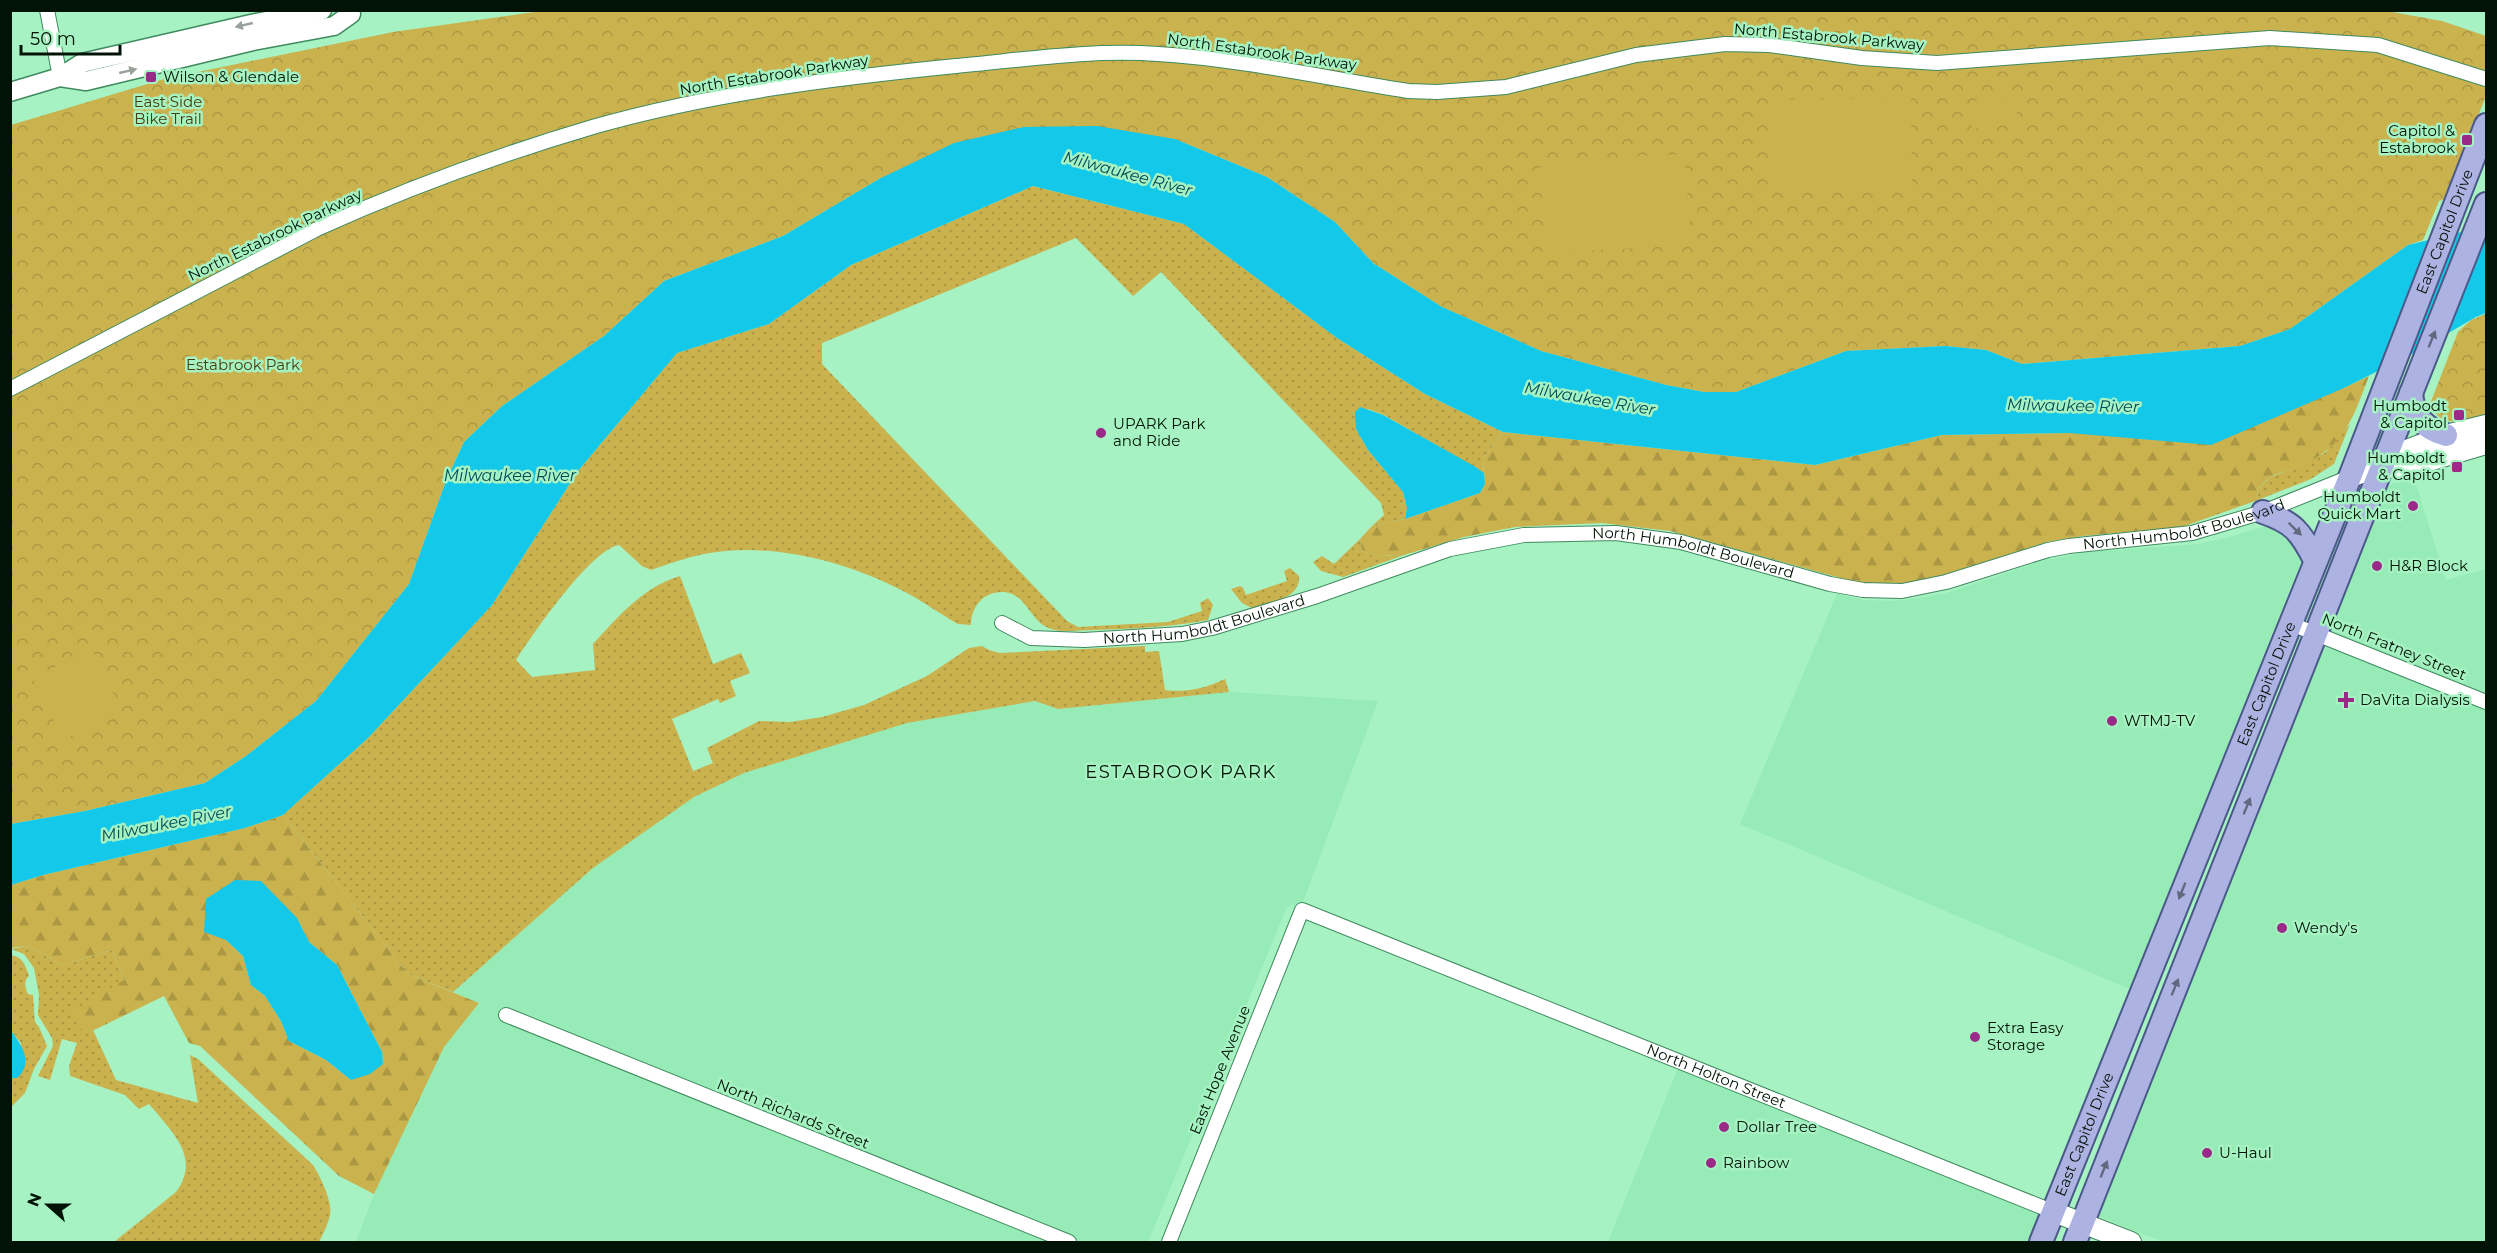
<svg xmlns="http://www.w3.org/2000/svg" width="2497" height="1253" font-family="Montserrat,sans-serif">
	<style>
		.built { fill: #96ebb6 }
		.grass { fill: url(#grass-dots) }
		.forest { fill: url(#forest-firs); fill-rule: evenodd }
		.park { fill: url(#park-crowns) }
		.pitch { fill: #cab24f }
		.water { fill: #14c8e9 }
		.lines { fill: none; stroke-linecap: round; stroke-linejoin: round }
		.minor-casing { stroke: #408a5f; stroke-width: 16 }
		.tertiary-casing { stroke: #408a5f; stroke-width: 21 }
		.secondary-casing { stroke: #408a5f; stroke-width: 22 }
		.primary-casing { stroke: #4b5988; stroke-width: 26 }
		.minor { stroke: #fff; stroke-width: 14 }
		.tertiary { stroke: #fff; stroke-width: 18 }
		.secondary { stroke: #fff; stroke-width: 20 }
		.primary { stroke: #acb2e2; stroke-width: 22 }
		.oneway { fill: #99a19b }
		.oneway2 { fill: #5f6a7f }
		.poi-dot { fill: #9b2987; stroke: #a6f2c2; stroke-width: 2 }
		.labels { text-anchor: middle; stroke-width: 5; stroke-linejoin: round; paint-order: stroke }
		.street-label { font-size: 15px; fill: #001306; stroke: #a6f2c2 }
		.poi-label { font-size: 15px; fill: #001306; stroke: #a6f2c2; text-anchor: start }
		.park-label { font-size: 15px; fill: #473d0d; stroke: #a6f2c2 }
		.water-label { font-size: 16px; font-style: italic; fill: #004856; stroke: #a6f2c2 }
		.quarter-label { font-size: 18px; letter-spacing: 1.5px; fill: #001306; stroke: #a6f2c2 }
	</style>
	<defs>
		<pattern id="grass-dots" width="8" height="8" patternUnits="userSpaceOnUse" patternTransform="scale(1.5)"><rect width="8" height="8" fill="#cab24f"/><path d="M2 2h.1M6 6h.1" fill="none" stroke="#ac9843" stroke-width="1.8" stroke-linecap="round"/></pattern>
		<pattern id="forest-firs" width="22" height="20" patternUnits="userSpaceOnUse" patternTransform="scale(1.5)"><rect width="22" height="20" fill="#cab24f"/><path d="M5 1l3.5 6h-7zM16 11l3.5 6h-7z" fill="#ac9843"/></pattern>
		<pattern id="park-crowns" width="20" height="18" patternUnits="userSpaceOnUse" patternTransform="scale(1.5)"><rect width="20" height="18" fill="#cab24f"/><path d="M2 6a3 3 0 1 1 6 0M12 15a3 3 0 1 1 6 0" fill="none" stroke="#ac9843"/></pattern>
	</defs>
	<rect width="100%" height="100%" fill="#a6f2c2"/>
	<path class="built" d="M 2414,478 L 2446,580 L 2486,569 L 2486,1242 L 2164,1242 L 2095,1215 L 2387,485 Z
		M 2269,525 L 2284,526 L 2302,559 L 2130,989 L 1740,824 L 1837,594 L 1864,600 L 1894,601 L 1919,598 L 1946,593 L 2046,560 L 2089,552 L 2199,544 L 2233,536 Z
		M 1229,692 L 1378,701 L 1303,902 L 1287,907 L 1148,1242 L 356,1242 L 374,1194 L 444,1047 L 479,1003 L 453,992 L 593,868 L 694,797 L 744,773 L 907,723 L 1036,701 L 1058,709 Z
		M 1680,1063 L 2054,1212 L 2041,1242 L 1608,1242 Z"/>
	<path class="grass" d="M 1033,186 L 1184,224 L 1337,338 L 1425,394 L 1503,432 L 1483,459 L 1484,473 L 1384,415 L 1368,409 L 1356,429 L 1368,450 L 1403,492 L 1407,508 L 1405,519 L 1372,526 L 1384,515 L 1381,503 L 1161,272 L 1133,296 L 1076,238 L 822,343 L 822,364 L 1067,621 L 1078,627 L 1168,622 L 1202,611 L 1200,603 L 1208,598 L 1213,605 L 1208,620 C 1169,627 1131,629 1092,630 C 1079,630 1064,633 1051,629 C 1029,622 1027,592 1002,592 C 983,592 971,607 971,625 L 958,624 C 937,612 917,597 895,587 C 838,559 767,542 704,554 C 685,558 668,564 651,570 L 642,566 L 619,545 C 590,550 533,634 516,660 L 532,677 L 595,670 L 593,644 C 619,616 643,587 680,576 L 713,664 L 741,653 L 750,673 L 730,681 L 736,696 L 720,703 L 718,699 L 672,719 L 693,771 L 713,763 L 707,748 L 759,721 L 790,722 L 822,717 L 864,705 L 927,676 L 969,648 L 982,646 L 989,650 L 1000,653 L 1145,646 L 1145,652 L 1159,651 L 1165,690 C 1186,693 1206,688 1225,679 L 1229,692 L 1058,709 L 1035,701 L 907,723 L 744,773 L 694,797 L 593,868 L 453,992 L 408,974 L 283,815 L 368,738 L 492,605 L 578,471 L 677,353 L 769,324 L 851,265 Z
		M 2350,424 L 2334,464 L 2311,479 L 2258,500 L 2257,490 L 2270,477 L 2301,466 L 2326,452 Z
		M 1360,539 L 1362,551 L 1375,556 L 1404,555 L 1343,577 L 1321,571 L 1313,562 L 1322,556 L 1334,564 Z
		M 1290,568 L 1299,576 C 1301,599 1269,603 1252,608 L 1242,603 L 1231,589 L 1240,586 L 1243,588 L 1246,595 L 1287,581 L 1284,571 Z
		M 28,946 L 62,965 L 112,950 L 124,980 L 84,1034 L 93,1030 L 116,1080 L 198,1103 L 190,1055 L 198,1059 L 313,1165 C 320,1176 333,1202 330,1215 C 328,1224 323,1234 319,1242 L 114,1242 L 176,1192 C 202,1157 171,1131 149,1104 L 139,1109 L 125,1095 L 70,1076 L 69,1066 L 77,1043 L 62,1039 L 50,1080 L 38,1076 L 53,1046 L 52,1038 L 38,1015 L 39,995 L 34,968 L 24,954 L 11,949 Z
		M 11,955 C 23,957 25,965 29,976 C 23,981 25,988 28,994 L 33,995 L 35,1022 L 39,1027 L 47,1046 L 34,1069 L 25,1093 L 11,1107 L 11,1078 L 17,1078 L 21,1043 L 11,1031 Z"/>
	<path class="forest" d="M 2369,376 C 2353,418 2345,446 2301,466 C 2292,471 2279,472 2270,477 C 2266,480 2261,486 2257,490 L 2258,500 L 2182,527 L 2083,536 L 2047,542 L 1962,570 L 1916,582 L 1889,585 L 1855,582 L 1670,531 L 1602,523 L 1515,527 L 1464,537 L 1404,555 L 1375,556 L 1362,551 L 1360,539 L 1372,526 L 1405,519 L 1480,493 L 1485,484 L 1483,459 L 1503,432 L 1815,465 L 1942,435 L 2069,433 L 2344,388 Z
		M 283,815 L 408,974 L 479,1003 L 444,1047 L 374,1194 L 339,1176 L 200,1046 L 189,1043 L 164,996 L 84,1035 L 71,1012 L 124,980 L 112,950 L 62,965 L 28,946 L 11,948 L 11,885 L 43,875 L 245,828 ZM 297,918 L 309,942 L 337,965 L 382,1052 L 383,1064 L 351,1080 L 326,1060 L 289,1041 L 281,1021 L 265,996 L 251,985 L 243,956 L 226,940 Z"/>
	<path class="park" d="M 548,10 L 2381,10 L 2442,21 L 2486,36 L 2486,96 L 2445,199 L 2439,201 L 2423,240 L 2408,245 L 2290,329 L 2240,346 L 2022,364 L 1986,350 L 1945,346 L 1846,351 L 1736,392 L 1704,392 L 1666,385 L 1541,351 L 1442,307 L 1373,263 L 1335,222 L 1267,177 L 1175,139 L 879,179 L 783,236 L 664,281 L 604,336 L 502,406 L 464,442 L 446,481 L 409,584 L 316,701 L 246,756 L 205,783 L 85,811 L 11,824 L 11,125 L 164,79 L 393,32 Z
		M 2486,314 L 2486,414 C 2465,420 2441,431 2430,404 L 2458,332 L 2471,320 Z"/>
	<path class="pitch" d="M 2015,97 L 2018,124 L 1972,129 L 1969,102 Z
		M 1911,98 L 1912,187 L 1770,190 L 1769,100 Z
		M 1684,154 L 1692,245 L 1545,253 L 1540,162 Z
		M 91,649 L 121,710 L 63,740 L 33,678 Z"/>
	<path class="water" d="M 1097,126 L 1175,139 L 1267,177 L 1335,222 L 1373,263 L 1442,307 L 1541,351 L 1666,385 L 1704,392 L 1736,392 L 1846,351 L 1945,346 L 1986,350 L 2022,364 L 2240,346 L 2290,329 L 2408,245 L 2486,226 L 2486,313 L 2476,317 L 2412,354 L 2344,388 L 2211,445 L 2069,433 L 1942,435 L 1815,465 L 1503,432 L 1425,394 L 1337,338 L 1184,224 L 1033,186 L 851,265 L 769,324 L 677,353 L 578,471 L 492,605 L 368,738 L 283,815 L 245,828 L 43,875 L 11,885 L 11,824 L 85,811 L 205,783 L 246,756 L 316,701 L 409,584 L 446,481 L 464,442 L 502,406 L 604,336 L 664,281 L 783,236 L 879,179 L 954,143 L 1024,127 Z
		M 1360,407 L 1383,415 L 1474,466 L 1484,473 L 1485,484 L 1480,493 L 1405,519 L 1407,508 L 1403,492 L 1368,450 L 1356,429 L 1355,412 Z
		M 235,880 L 261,881 L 297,918 L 309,942 L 337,965 L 382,1052 L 383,1064 L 370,1074 L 351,1080 L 326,1060 L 289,1041 L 281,1021 L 265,996 L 251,985 L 243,956 L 226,940 L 204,932 L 206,899 Z
		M 11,1031 C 22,1045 34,1063 17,1078 L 11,1078 Z"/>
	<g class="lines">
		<g class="minor-casing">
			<g id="minor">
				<path d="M 47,10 L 60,77"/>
				<path d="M 10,389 L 317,229 C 407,188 501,154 596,126 C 713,93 835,78 956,66 C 1022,60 1091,49 1158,54 C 1240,59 1326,78 1408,91 L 1437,92 L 1506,87 L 1636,55 L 1725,44 L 1769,45 L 1862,58 L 1937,63 L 2270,38 L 2378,45 L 2486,79"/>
				<path id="s1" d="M 1002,623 L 1031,638 L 1084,640 L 1182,634 L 1212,628 L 1317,596 L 1450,549 L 1524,535 L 1616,533 L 1681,542 L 1830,584 L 1863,590 L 1902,591 L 1946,582 L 2048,550 L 2069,546 L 2192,533 L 2263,512 L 2350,477"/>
				<path d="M 2289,623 L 2486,702"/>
				<path d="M 506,1015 L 1069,1242"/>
				<path id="s2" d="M 1169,1242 L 1302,910 L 2054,1212"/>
			</g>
		</g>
		<g class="tertiary-casing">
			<path id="tertiary" d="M 60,77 L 86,81 L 253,41 L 334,26 L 351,14
				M 10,92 L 60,77 L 82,63 L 251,24 L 322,10"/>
		</g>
		<g class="secondary-casing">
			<path id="secondary" d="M 2382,466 L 2402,469 L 2486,444
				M 2350,477 L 2382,466 L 2409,449 L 2446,435 L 2486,425
				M 2054,1212 L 2131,1242"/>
		</g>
		<g class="primary-casing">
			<g id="primary">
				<path d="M 2411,393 C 2413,416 2424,429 2446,435"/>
				<path d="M 2263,512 C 2293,522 2301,532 2315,560"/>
				<path id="s3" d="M 2041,1242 L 2350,477 L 2486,125"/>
				<path d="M 2075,1242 L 2486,204"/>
			</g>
		</g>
		<use href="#minor" class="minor"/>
		<use href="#tertiary" class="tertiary"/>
		<use href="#secondary" class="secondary"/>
		<use href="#primary" class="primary"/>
	</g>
	<defs><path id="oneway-solid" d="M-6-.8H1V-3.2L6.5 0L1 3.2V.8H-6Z" transform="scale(1.5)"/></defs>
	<g class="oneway">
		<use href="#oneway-solid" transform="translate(244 25) rotate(167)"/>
		<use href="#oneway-solid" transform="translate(128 71) rotate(-13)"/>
	</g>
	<g class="oneway2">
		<use href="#oneway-solid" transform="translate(2432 339) rotate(-68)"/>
		<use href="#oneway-solid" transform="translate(2295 529) rotate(44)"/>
		<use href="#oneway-solid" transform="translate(2247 806) rotate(-68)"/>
		<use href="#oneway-solid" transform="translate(2182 891) rotate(112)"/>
		<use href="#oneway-solid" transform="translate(2175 987) rotate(-68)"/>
		<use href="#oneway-solid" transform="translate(2104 1169) rotate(-68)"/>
	</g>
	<g class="poi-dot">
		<rect x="145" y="71" width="12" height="12" rx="3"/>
		<rect x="2461" y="134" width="12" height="12" rx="3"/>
		<rect x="2453" y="409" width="12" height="12" rx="3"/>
		<circle cx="1101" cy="433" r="6"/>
		<rect x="2451" y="461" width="12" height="12" rx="3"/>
		<circle cx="2413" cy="506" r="6"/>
		<circle cx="2377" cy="566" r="6"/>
		<path d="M2343 691h6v6h6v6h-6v6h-6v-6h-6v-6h6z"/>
		<circle cx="2112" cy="721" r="6"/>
		<circle cx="2282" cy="928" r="6"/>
		<circle cx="1975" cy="1037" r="6"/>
		<circle cx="1724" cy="1127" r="6"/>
		<circle cx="2207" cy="1153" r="6"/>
		<circle cx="1711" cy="1163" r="6"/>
	</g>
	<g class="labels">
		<g class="street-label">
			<text transform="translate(1829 37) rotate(5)" y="5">North Estabrook Parkway</text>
			<text transform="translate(1262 52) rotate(8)" y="5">North Estabrook Parkway</text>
			<text transform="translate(774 75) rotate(-9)" y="5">North Estabrook Parkway</text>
			<text dy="5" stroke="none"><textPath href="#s3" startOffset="1088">East Capitol Drive</textPath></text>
			<text transform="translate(275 235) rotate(-26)" y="5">North Estabrook Parkway</text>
			<text dy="5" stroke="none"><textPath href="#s1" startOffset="1216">North Humboldt Boulevard</textPath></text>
			<text dy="5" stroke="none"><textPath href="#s1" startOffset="712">North Humboldt Boulevard</textPath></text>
			<text dy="5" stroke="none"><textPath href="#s1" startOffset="208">North Humboldt Boulevard</textPath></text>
			<text transform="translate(2394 647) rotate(22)" y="5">North Fratney Street</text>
			<text dy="5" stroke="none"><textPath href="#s3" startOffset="602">East Capitol Drive</textPath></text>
			<text transform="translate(1220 1070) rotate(-68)" y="5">East Hope Avenue</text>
			<text dy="5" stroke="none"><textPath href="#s2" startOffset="804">North Holton Street</textPath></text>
			<text transform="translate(793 1114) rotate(22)" y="5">North Richards Street</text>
			<text dy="5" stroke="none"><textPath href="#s3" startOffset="116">East Capitol Drive</textPath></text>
		</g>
		<g class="poi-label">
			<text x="163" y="82">Wilson &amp; Glendale</text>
			<text x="2455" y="136" text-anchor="end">Capitol &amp;<tspan x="2455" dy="17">Estabrook</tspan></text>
			<text x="2447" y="411" text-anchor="end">Humbodt<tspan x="2447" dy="17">&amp; Capitol</tspan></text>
			<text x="1113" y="429">UPARK Park<tspan x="1113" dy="17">and Ride</tspan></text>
			<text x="2445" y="463" text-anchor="end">Humboldt<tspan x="2445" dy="17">&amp; Capitol</tspan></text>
			<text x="2401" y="502" text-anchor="end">Humboldt<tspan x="2401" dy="17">Quick Mart</tspan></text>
			<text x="2389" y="571">H&amp;R Block</text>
			<text x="2360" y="705">DaVita Dialysis</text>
			<text x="2124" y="726">WTMJ-TV</text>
			<text x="2294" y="933">Wendy's</text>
			<text x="1987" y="1033">Extra Easy<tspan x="1987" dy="17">Storage</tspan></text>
			<text x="1736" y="1132">Dollar Tree</text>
			<text x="2219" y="1158">U-Haul</text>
			<text x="1723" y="1168">Rainbow</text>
		</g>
		<g class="park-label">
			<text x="168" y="107">East Side<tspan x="168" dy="17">Bike Trail</tspan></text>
			<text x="243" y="370">Estabrook Park</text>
		</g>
		<g class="water-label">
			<text transform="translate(1128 173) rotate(15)" y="6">Milwaukee River</text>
			<text transform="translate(1590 398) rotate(10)" y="6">Milwaukee River</text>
			<text transform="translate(2073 405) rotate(1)" y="6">Milwaukee River</text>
			<text x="510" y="481">Milwaukee River</text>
			<text transform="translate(166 823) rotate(-11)" y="6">Milwaukee River</text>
		</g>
		<g class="quarter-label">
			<text x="1181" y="778">ESTABROOK PARK</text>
		</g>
	</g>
	<rect width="2497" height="1253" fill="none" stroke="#001306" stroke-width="24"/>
	<g transform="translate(48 1205) rotate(291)" stroke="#a6f2c2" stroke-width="4.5" paint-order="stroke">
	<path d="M0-4.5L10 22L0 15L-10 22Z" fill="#001306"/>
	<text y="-9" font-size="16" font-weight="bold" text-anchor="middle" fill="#001306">N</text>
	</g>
	<path d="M21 45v9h99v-9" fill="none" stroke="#001306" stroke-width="3"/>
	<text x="30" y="45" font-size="18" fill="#001306" stroke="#a6f2c2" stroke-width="4.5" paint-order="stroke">50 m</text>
</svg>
